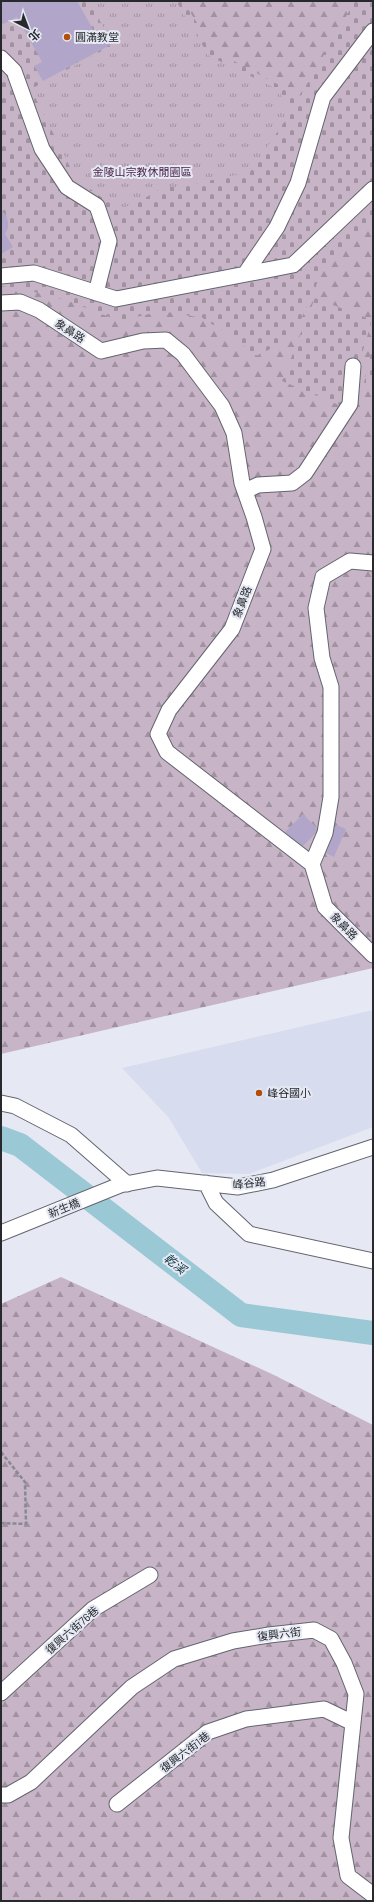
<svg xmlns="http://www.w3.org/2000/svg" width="374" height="1902" font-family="Barlow,'Noto Sans TC',sans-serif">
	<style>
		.built { fill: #d7ddee }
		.forest { fill: url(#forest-firs) }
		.cemetery { fill: url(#cemetery-stones) }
		.park { fill: url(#park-tufts) }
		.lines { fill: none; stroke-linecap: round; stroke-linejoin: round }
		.river { stroke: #9ac8d5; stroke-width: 24 }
		.building { fill: #b1a6c9 }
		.minor-casing { stroke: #63656f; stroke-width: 17 }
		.path { stroke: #888a92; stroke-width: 2.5; stroke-dasharray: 4 2; stroke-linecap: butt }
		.minor { stroke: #fff; stroke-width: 15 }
		.poi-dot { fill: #b04f0b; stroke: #e6e9f4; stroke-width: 1.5 }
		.labels { text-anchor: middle; stroke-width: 4; stroke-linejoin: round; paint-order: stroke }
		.poi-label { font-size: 11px; fill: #27292d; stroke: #e6e9f4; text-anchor: start }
		.park-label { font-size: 11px; fill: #4a244b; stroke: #e6e9f4 }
		.street-label { font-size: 11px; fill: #27292d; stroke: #e6e9f4 }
		.water-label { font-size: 12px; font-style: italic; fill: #08343f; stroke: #e6e9f4 }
	</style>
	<defs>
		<pattern id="forest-firs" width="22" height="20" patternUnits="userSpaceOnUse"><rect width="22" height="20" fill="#c7b4c6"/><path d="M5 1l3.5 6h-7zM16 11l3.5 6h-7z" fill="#a292a1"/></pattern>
		<pattern id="cemetery-stones" width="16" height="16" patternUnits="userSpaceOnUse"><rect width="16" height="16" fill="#c7b4c6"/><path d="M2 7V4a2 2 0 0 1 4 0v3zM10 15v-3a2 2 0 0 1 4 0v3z" fill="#a292a1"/></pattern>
		<pattern id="park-tufts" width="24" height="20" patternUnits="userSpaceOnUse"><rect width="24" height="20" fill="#c7b4c6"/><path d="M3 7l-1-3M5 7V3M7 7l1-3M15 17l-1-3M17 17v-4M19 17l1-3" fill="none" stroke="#a292a1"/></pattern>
	</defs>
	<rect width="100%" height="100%" fill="#e6e9f4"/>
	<path class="built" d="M 373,1010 L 373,1127 L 249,1174 L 202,1173 L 169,1118 L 122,1068 Z"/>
	<path class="forest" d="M 1,1 L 373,1 L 373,968 L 1,1054 Z
		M 61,1277 L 274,1375 L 373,1425 L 373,1901 L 1,1901 L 1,1304 Z"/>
	<path class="cemetery" d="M 1,1 L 183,1 L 215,51 L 300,96 L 355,1 L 373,1 L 373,221 L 323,270 L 294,335 L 258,356 L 203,318 L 162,311 L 119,321 L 66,300 L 30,291 L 1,286 Z
		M 315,298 L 372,320 L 346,408 L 282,381 Z
		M 373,341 L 373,384 L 364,383 Z"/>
	<path class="park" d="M 89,1 L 176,1 L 209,56 L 279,90 L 289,115 L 250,172 L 180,187 L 163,187 L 137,203 L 118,209 L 76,179 L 31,89 L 113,45 Z"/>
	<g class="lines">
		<path class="river" d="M 1,1138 L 20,1145 L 241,1315 L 373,1333"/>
	</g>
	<path class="building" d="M 1,1 L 77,1 L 95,33 L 101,30 L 110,45 L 43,81 L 34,66 L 42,62 L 17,17 L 3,24 L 1,19 Z
		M 1,210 L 6,215 L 8,222 L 8,228 L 5,234 L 13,247 L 1,254 Z
		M 303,814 L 319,830 L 301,848 L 285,832 Z
		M 336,825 L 346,829 L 334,857 L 324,852 Z"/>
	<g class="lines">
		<g class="minor-casing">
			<path id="minor" d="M 1,58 L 14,71 L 42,149 L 67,187 L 97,206 L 109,241 L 96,293
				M 245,274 L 277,227 L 298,183 L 323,97 L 373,31
				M 1,276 L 34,273 L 116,299 L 293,265 L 373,189
				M 1,303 L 20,302 L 39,310 L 101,351 L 143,341 L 166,340 L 183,354 L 222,406 L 234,433 L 242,483 L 254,517 L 263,549 L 232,629 L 169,710 L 158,734 L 167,752 L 312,864 L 325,907 L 373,955
				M 245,491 L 258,485 L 292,483 L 305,473 L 350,404 L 353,366
				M 312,864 L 325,833 L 331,797 L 331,687 L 322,658 L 316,608 L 323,577 L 350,561 L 373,563
				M 1,1103 L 15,1106 L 71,1135 L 127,1184
				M 206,1183 L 216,1203 L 249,1234 L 373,1261
				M 1,1233 L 120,1185 L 157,1178 L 238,1187 L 273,1180 L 373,1147
				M 1,1693 L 93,1609 L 150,1575
				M 1,1795 L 8,1795 L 31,1782 L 132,1687 L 174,1659 L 233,1641 L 269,1635 L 314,1630 L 331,1639 L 344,1663 L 356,1694 L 341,1838 L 348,1876 L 373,1895
				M 117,1804 L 208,1732 L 246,1719 L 324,1709 L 353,1723"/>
		</g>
		<path class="path" d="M 1,1452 L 25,1482 L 26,1524 L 1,1523"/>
		<use href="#minor" class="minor"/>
	</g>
	<g class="poi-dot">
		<circle cx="67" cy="37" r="4"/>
		<circle cx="259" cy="1093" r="4"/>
	</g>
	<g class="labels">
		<g class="poi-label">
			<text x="75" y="41">圓滿教堂</text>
			<text x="267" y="1097">峰谷國小</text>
		</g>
		<g class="park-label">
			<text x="142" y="176">金陵山宗教休閒園區</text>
		</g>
		<g class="street-label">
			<text transform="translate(70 331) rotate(33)" y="4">象鼻路</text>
			<text transform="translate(242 602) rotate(-69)" y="4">象鼻路</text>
			<text transform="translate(344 926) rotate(45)" y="4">象鼻路</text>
			<text transform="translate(249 1183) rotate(-6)" y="4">峰谷路</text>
			<text transform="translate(64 1208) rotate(-22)" y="4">新生橋</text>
			<text transform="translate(72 1630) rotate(-41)" y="4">復興六街76巷</text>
			<text transform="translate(279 1634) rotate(-7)" y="4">復興六街</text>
			<text transform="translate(185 1752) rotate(-37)" y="4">復興六街1巷</text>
		</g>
		<g class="water-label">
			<text transform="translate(175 1264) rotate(38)" y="4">乾溪</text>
		</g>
	</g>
	<rect width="374" height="1902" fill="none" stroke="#27292d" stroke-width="4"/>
	<g transform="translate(28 28) rotate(138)" stroke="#e6e9f4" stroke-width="3" paint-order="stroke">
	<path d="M0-3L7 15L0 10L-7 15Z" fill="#27292d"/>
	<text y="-6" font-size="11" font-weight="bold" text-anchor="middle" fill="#27292d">北</text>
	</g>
</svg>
